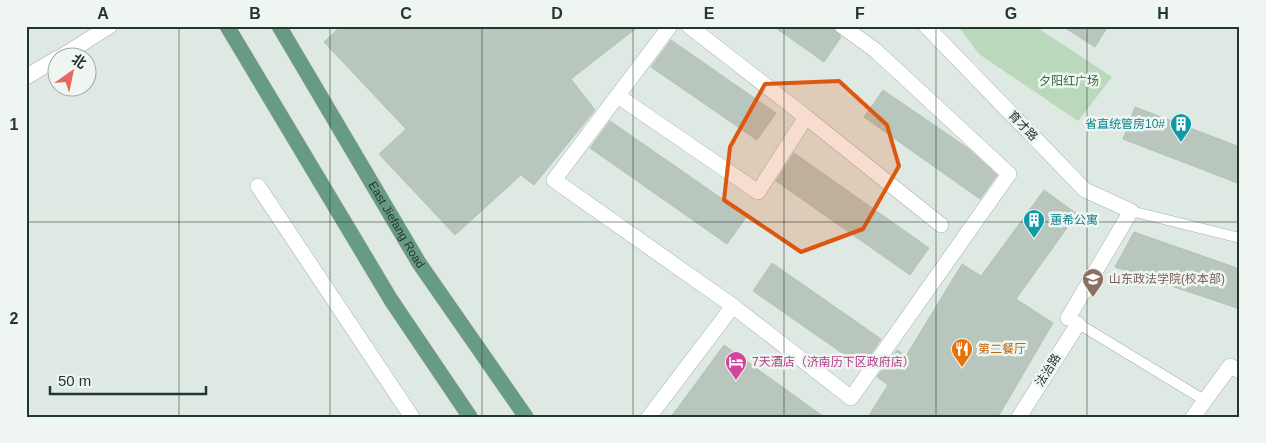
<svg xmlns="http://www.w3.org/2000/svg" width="1266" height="443" font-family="Helvetica,'Noto Sans SC',sans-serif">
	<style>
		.green { fill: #bad8bc }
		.building { fill: #b8c6be; stroke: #b3c2b9 }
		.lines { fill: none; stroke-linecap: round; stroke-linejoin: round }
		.lane-casing { stroke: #a3b0a9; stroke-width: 11 }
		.street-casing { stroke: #a3b0a9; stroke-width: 16 }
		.primary-casing { stroke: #bdc3c0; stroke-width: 16 }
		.lane { stroke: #fff; stroke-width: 10 }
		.street { stroke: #fff; stroke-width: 15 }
		.primary { stroke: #689b84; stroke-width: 15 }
		.marked { fill: #de570e; fill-opacity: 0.2; stroke: #de570e; stroke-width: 4; stroke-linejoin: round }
		.grid { fill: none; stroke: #22372d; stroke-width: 1; stroke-opacity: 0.55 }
		.labels { text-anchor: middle; stroke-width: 5; stroke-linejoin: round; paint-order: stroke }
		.park-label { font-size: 12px; fill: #306a3b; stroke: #eff6f1 }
		.culture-label { font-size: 12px; fill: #0d838f; stroke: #eff6f1; text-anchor: end }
		.street-label { font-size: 12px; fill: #22372d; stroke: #eff6f1 }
		.education-label { font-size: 12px; fill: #785e54; stroke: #eff6f1; text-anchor: start }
		.food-label { font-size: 12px; fill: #c56008; stroke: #eff6f1; text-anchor: start }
		.hotel-label { font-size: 12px; fill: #b23c85; stroke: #eff6f1; text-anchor: start }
		.neatline { fill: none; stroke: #22372d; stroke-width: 2 }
		.grid-label { font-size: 16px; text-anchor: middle; font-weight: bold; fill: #22372d }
	</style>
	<rect width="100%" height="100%" fill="#dfe9e3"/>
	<path class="green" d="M 958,26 L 1035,26 L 1112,77 L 1078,121 L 979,54 Z"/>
	<path class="building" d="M 341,26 L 639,26 L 571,79 L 595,110 L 534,185 L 521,175 L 455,235 L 379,154 L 406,129 L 324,42 Z
		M 773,26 L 832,26 L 841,37 L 824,62 Z
		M 1062,26 L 1108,26 L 1095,47 Z
		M 671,40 L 776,113 L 757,140 L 651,67 Z
		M 883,90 L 969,149 L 997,175 L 980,199 L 864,117 Z
		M 1135,107 L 1240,147 L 1240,184 L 1123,139 Z
		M 610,121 L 747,216 L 727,244 L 590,148 Z
		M 794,153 L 929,248 L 910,275 L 776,181 Z
		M 1044,190 L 1077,214 L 1016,299 L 1053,323 L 998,417 L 868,417 L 888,385 L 877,377 L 897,350 L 906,356 L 962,264 L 981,276 Z
		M 1134,232 L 1240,269 L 1240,309 L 1115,267 Z
		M 772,263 L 881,339 L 862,367 L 753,291 Z
		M 724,345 L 824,417 L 671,417 Z"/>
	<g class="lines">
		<g class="lane-casing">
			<path id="lane" d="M 1131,211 L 1240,238
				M 1074,321 L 1204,400"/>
		</g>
		<g class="street-casing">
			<path id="street" d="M 670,26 L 554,180 L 733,306 L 851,398 L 1009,174 L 875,50 L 842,26
				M 689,26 L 806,117
				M 926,26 L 1085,190 L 1131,211 L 1068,318
				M 59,58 L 110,26
				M 26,77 L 58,58
				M 618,96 L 758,192 L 806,117 L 941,225
				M 258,186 L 412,417
				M 649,417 L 733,306
				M 1019,417 L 1078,324
				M 1193,417 L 1230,366 L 1240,371"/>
		</g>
		<g class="primary-casing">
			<g id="primary">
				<path d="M 227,26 L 391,300 L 470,417"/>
				<path id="s1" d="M 279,26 L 419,263 L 526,417"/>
			</g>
		</g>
		<use href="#lane" class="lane"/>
		<use href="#street" class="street"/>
		<use href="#primary" class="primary"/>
	</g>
	<path class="marked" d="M 839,81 L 887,125 L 899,166 L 863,229 L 801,252 L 724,200 L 730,147 L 765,84 Z"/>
	<path class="grid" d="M 179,26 L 179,417M 330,26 L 330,417M 482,26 L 482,417M 633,26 L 633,417M 784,26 L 784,417M 936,26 L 936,417M 1087,26 L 1087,417M 26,222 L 1240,222"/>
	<defs>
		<g id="building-pin" transform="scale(1.125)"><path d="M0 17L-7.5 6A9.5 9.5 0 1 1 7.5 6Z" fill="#0f9aa8" stroke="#eff6f1"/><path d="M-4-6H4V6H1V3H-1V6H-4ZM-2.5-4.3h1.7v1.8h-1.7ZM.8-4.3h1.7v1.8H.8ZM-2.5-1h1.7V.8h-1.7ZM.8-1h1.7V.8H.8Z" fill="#fff"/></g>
		<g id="university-pin" transform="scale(1.125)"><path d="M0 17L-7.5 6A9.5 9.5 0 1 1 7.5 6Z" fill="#8d6e63" stroke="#eff6f1"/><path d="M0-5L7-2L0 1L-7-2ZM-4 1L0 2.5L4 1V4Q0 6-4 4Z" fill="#fff"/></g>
		<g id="restaurant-pin" transform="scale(1.125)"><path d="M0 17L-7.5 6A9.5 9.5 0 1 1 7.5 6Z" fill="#e8710a" stroke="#eff6f1"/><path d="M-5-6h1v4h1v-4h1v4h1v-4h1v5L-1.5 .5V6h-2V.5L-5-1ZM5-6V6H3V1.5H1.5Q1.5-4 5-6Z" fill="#fff"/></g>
		<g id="hotel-pin" transform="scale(1.125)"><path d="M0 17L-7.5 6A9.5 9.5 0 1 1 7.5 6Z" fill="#d1479c" stroke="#eff6f1"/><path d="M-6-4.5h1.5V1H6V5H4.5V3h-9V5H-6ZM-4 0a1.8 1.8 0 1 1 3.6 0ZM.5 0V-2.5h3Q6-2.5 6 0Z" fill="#fff"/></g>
	</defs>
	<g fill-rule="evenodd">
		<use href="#building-pin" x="1181" y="124"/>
		<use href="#building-pin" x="1034" y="220"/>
		<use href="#university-pin" x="1093" y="279"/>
		<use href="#restaurant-pin" x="962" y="349"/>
		<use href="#hotel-pin" x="736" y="362"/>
	</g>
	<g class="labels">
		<g class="park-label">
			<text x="1069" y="85">夕阳红广场</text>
		</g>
		<g class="culture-label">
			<text x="1165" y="128">省直统管房10#</text>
			<text x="1050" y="224" text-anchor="start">蕙希公寓</text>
		</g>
		<g class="street-label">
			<text transform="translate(1023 126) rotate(46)" y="4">育才路</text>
			<text dy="4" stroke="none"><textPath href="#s1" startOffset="231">East Jiefang Road</textPath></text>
			<text transform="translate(1048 370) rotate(-58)" y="4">法治路</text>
		</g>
		<g class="education-label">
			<text x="1109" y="283">山东政法学院(校本部)</text>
		</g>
		<g class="food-label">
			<text x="978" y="353">第二餐厅</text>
		</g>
		<g class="hotel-label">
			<text x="752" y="366">7天酒店（济南历下区政府店）</text>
		</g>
	</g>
	<rect width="1266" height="443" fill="none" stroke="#eff6f1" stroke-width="55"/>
	<g transform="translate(72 72) rotate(33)"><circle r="24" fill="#eff6f1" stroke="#9daaa3"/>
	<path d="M0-4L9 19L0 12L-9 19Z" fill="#e56962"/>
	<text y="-8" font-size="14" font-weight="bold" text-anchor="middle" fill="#22372d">北</text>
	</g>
	<path d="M50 386v8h156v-8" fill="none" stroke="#22372d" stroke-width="2.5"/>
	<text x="58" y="386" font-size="15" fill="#22372d" stroke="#eff6f1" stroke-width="4" paint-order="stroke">50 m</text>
	<rect x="28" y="28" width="1210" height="388" class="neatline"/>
	<g class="grid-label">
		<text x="103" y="19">A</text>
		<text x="255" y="19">B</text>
		<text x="406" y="19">C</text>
		<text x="557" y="19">D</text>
		<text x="709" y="19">E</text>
		<text x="860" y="19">F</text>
		<text x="1011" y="19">G</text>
		<text x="1163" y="19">H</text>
		<text x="14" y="130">1</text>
		<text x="14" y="324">2</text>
	</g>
</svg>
